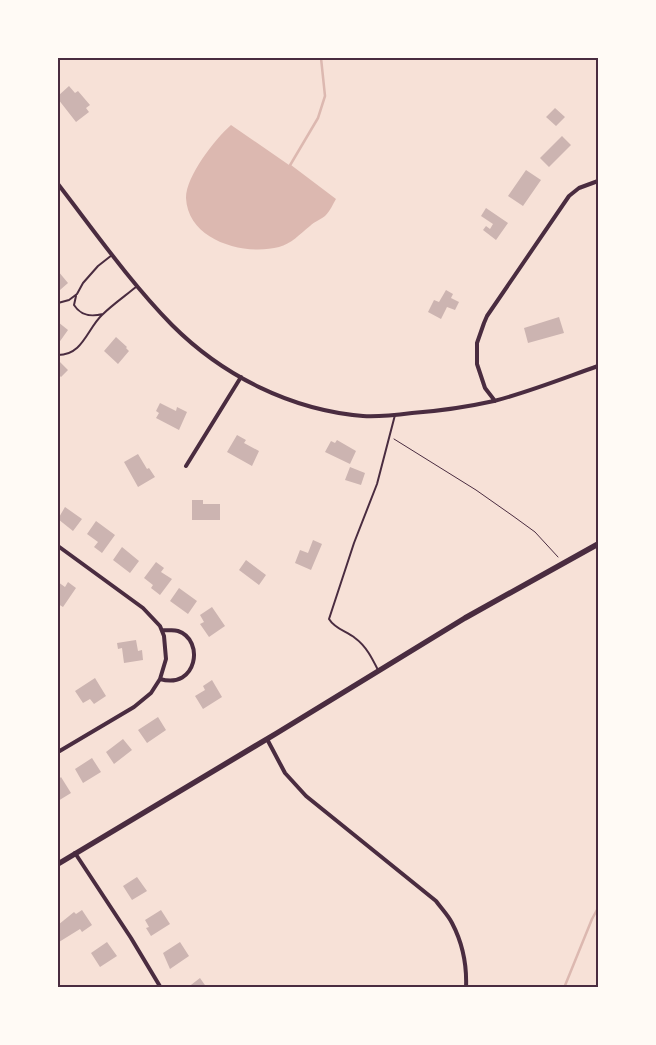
<svg xmlns="http://www.w3.org/2000/svg" width="656" height="1045" font-family="'Varela Round',sans-serif">
	<style>
		.water { fill: #dcb8b0 }
		.lines { fill: none; stroke-linecap: round; stroke-linejoin: round }
		.stream { stroke: #dcb8b0; stroke-width: 2.5 }
		.building { fill: #ccb4b1 }
		.path { stroke: #4a2c40; stroke-width: 1 }
		.service { stroke: #4a2c40; stroke-width: 2 }
		.minor { stroke: #4a2c40; stroke-width: 4 }
		.primary { stroke: #4a2c40; stroke-width: 5.5 }
		.neatline { fill: none; stroke: #4a2c40; stroke-width: 2 }
	</style>
	<rect width="100%" height="100%" fill="#f7e1d7"/>
	<path class="water" d="M 231,125 L 289,165 L 291,165 L 336,199 C 333,204 330,211 326,215 C 322,219 315,221 310,226 C 300,234 291,244 279,247 C 245,256 188,241 186,198 C 186,176 215,139 231,125 Z"/>
	<g class="lines">
		<path class="stream" d="M 289,167 L 318,118 L 325,96 L 321,58
			M 564,988 L 592,919 L 598,908"/>
	</g>
	<path class="building" d="M 69,86 L 75,93 L 78,91 L 90,105 L 86,108 L 89,112 L 76,122 L 58,99 L 58,96 Z
		M 555,108 L 565,117 L 556,126 L 546,117 Z
		M 562,136 L 571,145 L 549,167 L 540,158 Z
		M 526,170 L 541,180 L 523,206 L 508,196 Z
		M 486,208 L 508,223 L 496,240 L 483,230 L 486,226 L 490,229 L 493,224 L 481,216 Z
		M 58,271 L 68,283 L 60,290 L 58,288 Z
		M 446,290 L 453,294 L 451,298 L 459,302 L 455,310 L 447,307 L 441,319 L 428,312 L 434,300 L 439,302 Z
		M 559,317 L 564,333 L 528,343 L 524,328 Z
		M 58,322 L 68,330 L 58,344 Z
		M 116,337 L 127,347 L 126,348 L 129,351 L 118,364 L 104,351 Z
		M 58,360 L 68,370 L 61,377 L 58,374 Z
		M 160,403 L 176,411 L 177,407 L 187,412 L 179,430 L 156,418 L 159,413 L 156,411 Z
		M 237,435 L 246,440 L 244,443 L 259,451 L 252,466 L 227,452 Z
		M 337,440 L 356,451 L 350,464 L 325,452 L 331,441 L 335,443 Z
		M 138,454 L 147,469 L 149,468 L 155,477 L 138,487 L 124,462 Z
		M 350,467 L 365,473 L 361,485 L 345,480 Z
		M 192,500 L 203,500 L 203,504 L 220,504 L 220,520 L 192,520 Z
		M 65,507 L 82,519 L 73,531 L 58,519 Z
		M 96,521 L 115,535 L 102,553 L 94,547 L 98,542 L 87,534 Z
		M 313,540 L 322,544 L 311,570 L 295,563 L 300,550 L 308,553 Z
		M 122,547 L 139,561 L 130,573 L 113,560 Z
		M 246,560 L 266,575 L 259,585 L 239,570 Z
		M 156,562 L 164,568 L 161,572 L 172,579 L 160,595 L 151,588 L 153,585 L 144,578 Z
		M 58,582 L 65,587 L 68,582 L 76,588 L 63,607 L 58,604 Z
		M 179,588 L 197,601 L 188,614 L 170,601 Z
		M 212,607 L 225,626 L 209,637 L 200,624 L 204,622 L 200,615 Z
		M 136,640 L 138,651 L 142,650 L 143,660 L 124,663 L 122,648 L 118,649 L 117,643 Z
		M 95,678 L 106,696 L 94,704 L 90,699 L 83,703 L 75,691 Z
		M 212,680 L 222,697 L 203,709 L 195,696 L 205,690 L 203,686 Z
		M 158,717 L 166,730 L 147,743 L 138,730 Z
		M 123,739 L 132,750 L 114,764 L 106,752 Z
		M 92,758 L 101,772 L 83,783 L 75,769 Z
		M 61,777 L 71,793 L 58,801 L 58,780 Z
		M 137,877 L 147,891 L 132,900 L 123,886 Z
		M 82,910 L 92,925 L 82,932 L 80,929 L 59,942 L 58,940 L 58,925 L 74,912 L 76,914 Z
		M 161,910 L 170,924 L 151,936 L 146,928 L 149,927 L 145,920 Z
		M 107,942 L 117,956 L 100,967 L 91,953 Z
		M 180,942 L 189,956 L 170,969 L 163,953 Z
		M 200,978 L 207,988 L 187,988 Z"/>
	<g class="lines">
		<path class="path" d="M 394,439 L 476,490 L 513,516 L 535,532 L 558,557"/>
		<path class="service" d="M 76,296 L 74,305 C 81,316 91,317 103,314
			M 58,303 L 69,300 L 77,294 L 83,283 L 98,266 L 112,255
			M 58,355 C 83,355 87,329 102,315 C 112,305 125,296 136,287
			M 378,670 C 372,658 366,646 355,638 C 346,631 335,629 329,619 L 354,543 L 377,484 L 395,415"/>
		<path class="minor" d="M 58,184 C 95,232 130,282 172,325 C 223,376 291,410 363,416 C 379,417 396,415 412,413 C 440,411 467,407 494,401 C 529,392 564,378 598,366
			M 495,401 L 485,388 L 477,364 L 477,343 L 484,323 L 487,316 L 569,196 L 579,188 L 598,181
			M 186,466 L 241,377
			M 58,546 L 143,608 L 160,626 L 164,636 L 166,659 L 160,679 L 151,693 L 134,707 L 58,752
			M 160,679 C 197,690 205,640 178,631 C 173,630 167,630 162,630
			M 267,739 L 285,773 L 306,796 L 436,901 C 441,908 448,915 452,923 C 462,942 467,966 466,988
			M 75,853 L 131,938 L 161,988"/>
		<path class="primary" d="M 58,864 L 277,733 L 465,618 L 598,544"/>
	</g>
	<rect width="656" height="1045" fill="none" stroke="#fffaf5" stroke-width="118"/>
	<rect x="59" y="59" width="538" height="927" class="neatline"/>
</svg>
